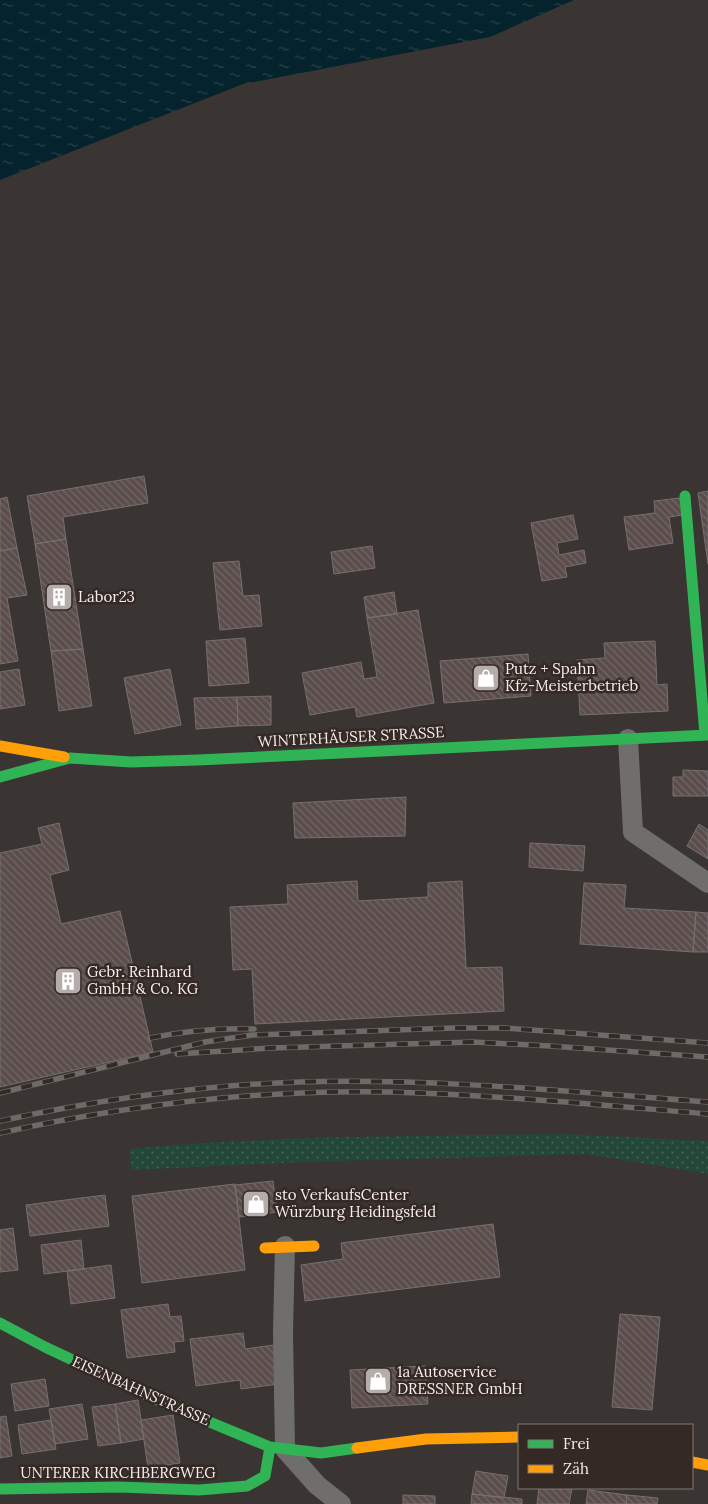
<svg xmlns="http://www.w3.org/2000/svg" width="708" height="1504" font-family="Lora,serif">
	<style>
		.grass { fill: url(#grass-dots) }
		.water { fill: url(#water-ripples) }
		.building { fill: url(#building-back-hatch); stroke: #767070 }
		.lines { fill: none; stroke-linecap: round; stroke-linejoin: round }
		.street { stroke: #706e6d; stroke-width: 20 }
		.fast { stroke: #30b455; stroke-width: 11 }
		.slow { stroke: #ff9f0a; stroke-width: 11 }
		.rail-casing { stroke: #6d6a68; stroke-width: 5.5 }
		.rail { stroke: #342924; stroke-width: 4; stroke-dasharray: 11; stroke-linecap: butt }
		.labels { text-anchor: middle; stroke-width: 5; stroke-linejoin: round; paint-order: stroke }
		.poi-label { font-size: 15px; fill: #f5eeeb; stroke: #342924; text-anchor: start }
		.street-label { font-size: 15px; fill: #f5eeeb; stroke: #342924 }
	</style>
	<defs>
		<pattern id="grass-dots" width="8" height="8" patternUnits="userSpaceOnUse" patternTransform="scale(1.25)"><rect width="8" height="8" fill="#234738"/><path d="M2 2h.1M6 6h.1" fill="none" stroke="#446255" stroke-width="1.8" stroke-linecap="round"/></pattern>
		<pattern id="water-ripples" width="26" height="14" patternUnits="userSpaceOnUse" patternTransform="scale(1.25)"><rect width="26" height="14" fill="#05232d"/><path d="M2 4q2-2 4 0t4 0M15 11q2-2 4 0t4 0" fill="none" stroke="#2a434c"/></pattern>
		<pattern id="building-back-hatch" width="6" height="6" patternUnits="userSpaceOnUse" patternTransform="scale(1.25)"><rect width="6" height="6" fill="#5b4d4b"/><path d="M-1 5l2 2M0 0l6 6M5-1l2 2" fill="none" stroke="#736765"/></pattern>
	</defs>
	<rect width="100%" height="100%" fill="#3a3432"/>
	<path class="grass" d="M 563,1134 L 708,1141 L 708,1174 L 586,1154 L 304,1162 L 131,1170 L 130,1149 C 180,1143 231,1142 282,1139 C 375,1136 469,1135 563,1134 Z"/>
	<path class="water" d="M 0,0 L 574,0 L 490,37 L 243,84 L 0,180 Z"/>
	<path class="building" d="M 144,476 L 148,503 L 63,517 L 66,539 L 35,544 L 27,496 Z
		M 708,491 L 708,564 L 698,493 Z
		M 7,497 L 17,548 L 0,551 L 0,499 Z
		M 680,498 L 683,515 L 669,517 L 673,543 L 629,550 L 624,517 L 655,513 L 654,501 Z
		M 573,515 L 578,539 L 557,543 L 559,555 L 584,550 L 586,563 L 565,567 L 567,577 L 542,581 L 531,523 Z
		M 66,539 L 83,649 L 51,651 L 35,544 Z
		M 372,546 L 375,568 L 334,574 L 331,552 Z
		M 17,548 L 27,595 L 7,598 L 18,661 L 0,664 L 0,551 Z
		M 239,561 L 243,596 L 259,595 L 262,626 L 220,630 L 213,563 Z
		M 394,592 L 397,614 L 367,618 L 364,597 Z
		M 418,610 L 434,703 L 357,717 L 355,707 L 310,715 L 302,673 L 361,662 L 364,679 L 377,677 L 367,618 Z
		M 245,638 L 249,683 L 209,686 L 206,641 Z
		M 655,641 L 657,685 L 667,684 L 668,711 L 580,715 L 577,660 L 605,658 L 604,643 Z
		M 83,649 L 92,706 L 59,711 L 51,651 Z
		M 528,654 L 531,696 L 444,703 L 440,661 Z
		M 19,669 L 25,705 L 0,709 L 0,672 Z
		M 170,669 L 181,725 L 135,734 L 124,678 Z
		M 271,696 L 271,725 L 238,726 L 237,697 Z
		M 237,697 L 238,726 L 196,729 L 194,698 Z
		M 683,770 L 708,771 L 708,796 L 673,796 L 673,777 L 683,777 Z
		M 406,797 L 405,836 L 295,838 L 293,803 Z
		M 59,823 L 69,870 L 50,875 L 61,924 L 120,911 L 153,1052 L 0,1087 L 0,853 L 42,844 L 38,828 Z
		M 699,824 L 708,830 L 708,859 L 687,846 Z
		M 530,843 L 585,846 L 583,871 L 529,867 Z
		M 357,881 L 358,901 L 428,897 L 428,883 L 462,881 L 466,968 L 502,967 L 504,1011 L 255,1024 L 252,969 L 233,970 L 230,907 L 288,904 L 287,885 Z
		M 584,883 L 626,885 L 624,908 L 696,912 L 693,952 L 580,944 Z
		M 696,912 L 708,913 L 708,952 L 693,952 Z
		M 273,1181 L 277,1212 L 239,1217 L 235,1185 Z
		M 235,1184 L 245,1270 L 142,1283 L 132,1196 Z
		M 105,1195 L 109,1226 L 30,1236 L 26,1205 Z
		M 493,1224 L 500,1277 L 305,1301 L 301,1265 L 343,1259 L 341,1243 Z
		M 13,1228 L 18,1270 L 0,1272 L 0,1230 Z
		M 81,1240 L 84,1269 L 44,1274 L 41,1245 Z
		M 111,1265 L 115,1298 L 71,1304 L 67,1271 Z
		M 168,1304 L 170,1317 L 181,1316 L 184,1341 L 174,1342 L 175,1352 L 127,1358 L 121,1310 Z
		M 620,1314 L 660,1317 L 652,1410 L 612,1407 Z
		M 243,1333 L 245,1349 L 274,1345 L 279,1384 L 241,1389 L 240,1380 L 196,1386 L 190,1339 Z
		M 425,1366 L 428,1404 L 352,1408 L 350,1370 Z
		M 45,1379 L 49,1406 L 15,1411 L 11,1384 Z
		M 138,1400 L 144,1439 L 121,1443 L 115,1404 Z
		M 82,1404 L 88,1439 L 55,1444 L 49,1409 Z
		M 115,1404 L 121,1443 L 98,1446 L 92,1407 Z
		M 173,1415 L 180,1463 L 148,1468 L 141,1420 Z
		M 6,1416 L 12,1456 L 0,1458 L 0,1417 Z
		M 51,1420 L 56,1449 L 22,1454 L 18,1425 Z
		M 476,1471 L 508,1476 L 504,1498 L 472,1494 Z
		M 539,1488 L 572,1488 L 569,1504 L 537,1504 Z
		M 588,1490 L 627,1495 L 626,1504 L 586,1504 Z
		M 472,1494 L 522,1499 L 522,1504 L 471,1504 Z
		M 403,1495 L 435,1496 L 435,1504 L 403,1504 Z
		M 627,1495 L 658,1498 L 657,1504 L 626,1504 Z"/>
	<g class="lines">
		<path class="street" d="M 628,739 L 633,832 L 708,883
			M 285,1246 L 283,1332 L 285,1449 L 317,1485 L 341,1504"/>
		<path class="fast" d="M 685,496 L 705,735
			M 0,777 L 70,758 L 131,762 L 198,760 L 708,735
			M 0,1323 L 45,1347 L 166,1404 L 270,1447 L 321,1453 L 357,1448
			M 0,1489 L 119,1487 L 199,1490 L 247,1486 L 265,1476 L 270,1447"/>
		<path class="slow" d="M 0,746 L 64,757
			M 265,1248 L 314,1246
			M 357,1448 L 426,1439 L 519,1437
			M 692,1462 L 708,1465"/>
		<g class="rail-casing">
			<path id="rail" d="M 150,1038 C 185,1031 219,1028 254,1029
				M 177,1054 L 271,1048 L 473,1042 L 550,1046 L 708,1057
				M 0,1093 L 205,1042 L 252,1035 L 454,1028 L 505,1028 L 708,1043
				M 0,1121 C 98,1100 199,1085 300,1082 C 436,1078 572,1092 708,1102
				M 0,1133 C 128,1105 260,1089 391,1092 C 497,1095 602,1105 708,1114"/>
		</g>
		<use href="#rail" class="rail"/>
	</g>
	<defs>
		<g id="building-square" transform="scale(1.4375)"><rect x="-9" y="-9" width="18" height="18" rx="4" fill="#b4adaa" stroke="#342924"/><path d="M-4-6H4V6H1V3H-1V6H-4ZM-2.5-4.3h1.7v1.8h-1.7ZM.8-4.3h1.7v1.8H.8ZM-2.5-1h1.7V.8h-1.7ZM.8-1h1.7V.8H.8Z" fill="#fff"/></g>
		<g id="shop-square" transform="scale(1.4375)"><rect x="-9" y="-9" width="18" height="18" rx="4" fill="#b4adaa" stroke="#342924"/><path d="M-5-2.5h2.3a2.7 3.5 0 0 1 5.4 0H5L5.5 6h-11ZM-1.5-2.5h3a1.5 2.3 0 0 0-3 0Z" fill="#fff"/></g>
	</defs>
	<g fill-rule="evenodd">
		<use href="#building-square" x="59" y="597"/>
		<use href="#shop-square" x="486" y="678"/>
		<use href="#building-square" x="68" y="981"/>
		<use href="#shop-square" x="256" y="1204"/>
		<use href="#shop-square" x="378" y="1381"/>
	</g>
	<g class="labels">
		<g class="poi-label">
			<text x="78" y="602">Labor23</text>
			<text x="505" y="674">Putz + Spahn<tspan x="505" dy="17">Kfz-Meisterbetrieb</tspan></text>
			<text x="87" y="977">Gebr. Reinhard<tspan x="87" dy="17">GmbH &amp; Co. KG</tspan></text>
			<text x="275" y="1200">sto VerkaufsCenter<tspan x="275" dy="17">Würzburg Heidingsfeld</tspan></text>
			<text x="397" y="1377">1a Autoservice<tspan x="397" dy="17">DRESSNER GmbH</tspan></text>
		</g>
		<g class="street-label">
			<text transform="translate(351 737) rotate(-3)" y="5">WINTERHÄUSER STRASSE</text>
			<text transform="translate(141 1391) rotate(24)" y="5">EISENBAHNSTRASSE</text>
			<text x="118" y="1478">UNTERER KIRCHBERGWEG</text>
		</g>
	</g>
	<rect x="518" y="1424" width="175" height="65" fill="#342924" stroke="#817874"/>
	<rect x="528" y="1440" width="25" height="8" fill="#30b455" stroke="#817874"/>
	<text x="563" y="1449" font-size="15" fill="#f5eeeb">Frei</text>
	<rect x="528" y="1465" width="25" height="8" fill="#ff9f0a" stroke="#817874"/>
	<text x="563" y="1474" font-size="15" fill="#f5eeeb">Zäh</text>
</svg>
